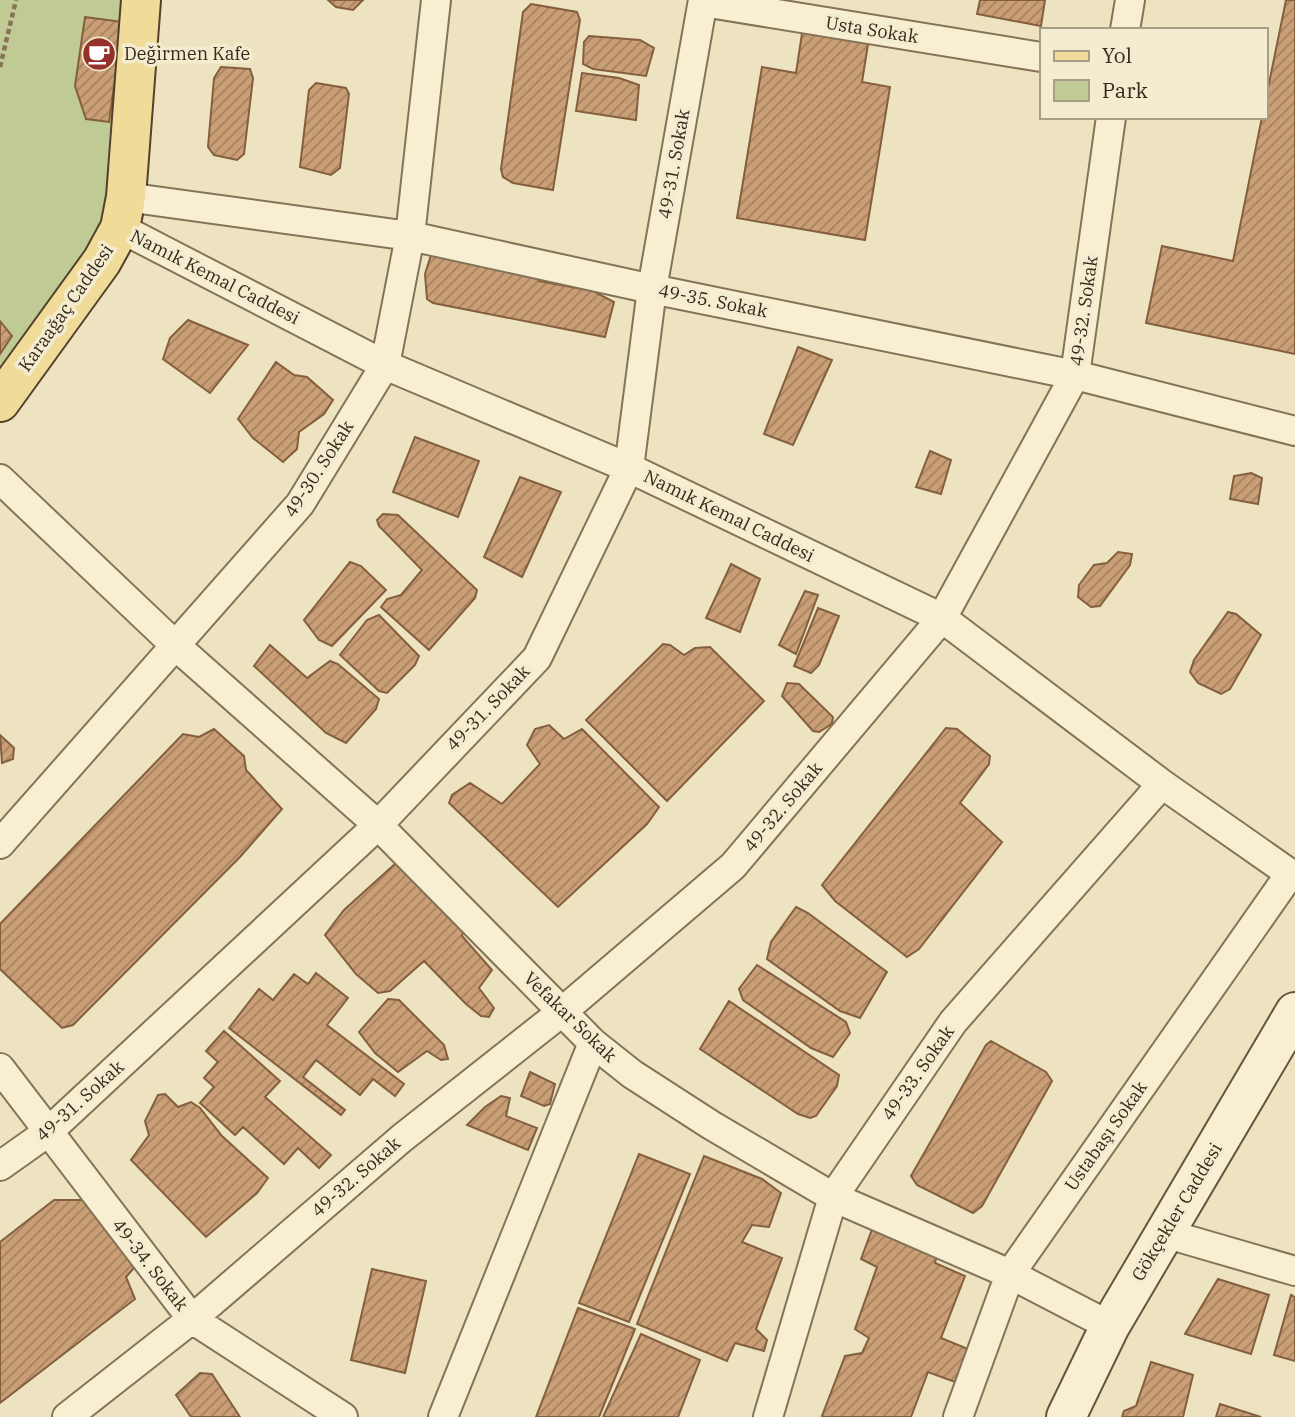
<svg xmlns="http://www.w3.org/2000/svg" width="1295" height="1417" font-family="'IBM Plex Serif',serif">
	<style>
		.green { fill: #c0ca94 }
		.building { fill: url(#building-hatch); stroke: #845f3f; stroke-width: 2 }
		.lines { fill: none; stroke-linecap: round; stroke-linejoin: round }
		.minor-casing { stroke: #857358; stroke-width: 32 }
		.secondary-casing { stroke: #67543c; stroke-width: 42 }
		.primary-casing { stroke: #53412d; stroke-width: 42 }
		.path { stroke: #857358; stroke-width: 4.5; stroke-dasharray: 5 3.5; stroke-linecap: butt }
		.minor { stroke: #f8efd3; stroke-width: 28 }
		.secondary { stroke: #f8efd3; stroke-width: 38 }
		.primary { stroke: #f0db98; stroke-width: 38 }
		.labels { text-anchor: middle; stroke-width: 7; stroke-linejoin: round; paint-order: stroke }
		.street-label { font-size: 18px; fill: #352a1d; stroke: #f4eccf }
		.poi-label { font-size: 18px; fill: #352a1d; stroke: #f4eccf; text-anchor: start }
	</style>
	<defs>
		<pattern id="building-hatch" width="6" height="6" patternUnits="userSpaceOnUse" patternTransform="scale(1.75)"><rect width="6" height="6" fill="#ca9f76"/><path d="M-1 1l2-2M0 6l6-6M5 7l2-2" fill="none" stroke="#a58260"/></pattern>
	</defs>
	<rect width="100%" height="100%" fill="#ede3c0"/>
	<path class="green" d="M 0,0 L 126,0 L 111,222 L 0,384 Z"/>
	<path class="building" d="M 328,0 L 363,0 L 353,10 L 336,7 Z
		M 980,0 L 1045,0 L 1041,26 L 977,14 Z
		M 1286,0 L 1295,0 L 1295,354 L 1146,323 L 1162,246 L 1233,261 L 1262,117 L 1265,117 L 1265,103 Z
		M 531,4 L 577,12 L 580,20 L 553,190 L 513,183 L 503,177 L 501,169 L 523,12 Z
		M 85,17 L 123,22 L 109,122 L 86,119 L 75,86 Z
		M 803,27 L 869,38 L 862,82 L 890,87 L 865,240 L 737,218 L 762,67 L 796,73 Z
		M 589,36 L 640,40 L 654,48 L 646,76 L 593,69 L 583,64 L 584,42 Z
		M 221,67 L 250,69 L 253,78 L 244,154 L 237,160 L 214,155 L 208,147 L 214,78 Z
		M 582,73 L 619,78 L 639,85 L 636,120 L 576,111 Z
		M 316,83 L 346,88 L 349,94 L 340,168 L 331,175 L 300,167 L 309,90 Z
		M 438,252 L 531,269 L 539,281 L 593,291 L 614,302 L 605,337 L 433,303 L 427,299 L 425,274 L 431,255 Z
		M 188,320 L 248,345 L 210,393 L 163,359 L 170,338 Z
		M 0,321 L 12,336 L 0,354 Z
		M 798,347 L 832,360 L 793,445 L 764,434 Z
		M 276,362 L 294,375 L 307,377 L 333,400 L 324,414 L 299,432 L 297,449 L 283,462 L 253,438 L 238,419 Z
		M 415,437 L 479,461 L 458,517 L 393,492 Z
		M 930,451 L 951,460 L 941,494 L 916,487 Z
		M 1251,473 L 1262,478 L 1258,504 L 1230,499 L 1234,476 Z
		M 520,477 L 561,492 L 522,577 L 484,557 Z
		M 383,514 L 398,515 L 477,590 L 475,598 L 429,650 L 381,607 L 387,599 L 401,595 L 422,570 L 379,526 L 377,520 Z
		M 1118,552 L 1132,554 L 1130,565 L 1100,606 L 1091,607 L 1078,597 L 1079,585 L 1094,565 L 1107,563 Z
		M 350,562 L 361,566 L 386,590 L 332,646 L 319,640 L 304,620 Z
		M 731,564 L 760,579 L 740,632 L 706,618 Z
		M 805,591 L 818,595 L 796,654 L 779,645 Z
		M 818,608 L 839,616 L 819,665 L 811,673 L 794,666 Z
		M 1228,612 L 1236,614 L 1261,635 L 1230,689 L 1221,694 L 1198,683 L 1190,672 L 1194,660 Z
		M 379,615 L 419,656 L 415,665 L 387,693 L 379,691 L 340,655 L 367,620 Z
		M 663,644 L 670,645 L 684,655 L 695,648 L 710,647 L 764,701 L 667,801 L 586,720 Z
		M 270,645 L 307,678 L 330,661 L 338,664 L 379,699 L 376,709 L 346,743 L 326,733 L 254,666 Z
		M 787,683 L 799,684 L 833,717 L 832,724 L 819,732 L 813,731 L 782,696 Z
		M 549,725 L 564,739 L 582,729 L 659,807 L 647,824 L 558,907 L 449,803 L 452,795 L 470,783 L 502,804 L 540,764 L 527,745 L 535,729 Z
		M 946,728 L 957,729 L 990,756 L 989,764 L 960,803 L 1002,842 L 919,949 L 907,957 L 835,901 L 822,885 Z
		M 214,729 L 244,756 L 246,770 L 282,809 L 240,857 L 73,1025 L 62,1028 L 0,969 L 0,924 L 183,734 L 199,737 Z
		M 0,735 L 14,748 L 13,759 L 2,763 Z
		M 397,862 L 468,919 L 462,936 L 492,970 L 479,988 L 494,1008 L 489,1017 L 481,1016 L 466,1004 L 424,961 L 390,991 L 378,993 L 356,974 L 325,935 L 344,910 Z
		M 796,907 L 808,913 L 887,972 L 860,1018 L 840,1011 L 767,959 L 771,942 Z
		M 757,965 L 846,1022 L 850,1033 L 833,1057 L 811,1048 L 743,1000 L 739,989 Z
		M 316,973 L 348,998 L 327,1025 L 404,1084 L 395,1096 L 373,1079 L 360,1095 L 316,1060 L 303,1077 L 345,1110 L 341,1115 L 229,1028 L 259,989 L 273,1000 L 294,974 L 308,984 Z
		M 388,999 L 399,1000 L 444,1045 L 448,1059 L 441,1060 L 427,1051 L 398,1072 L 375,1053 L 359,1032 Z
		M 729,1001 L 839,1075 L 837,1086 L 816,1116 L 810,1118 L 798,1114 L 700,1049 Z
		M 224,1031 L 280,1081 L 265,1097 L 331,1155 L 319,1168 L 298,1148 L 284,1164 L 243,1127 L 235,1135 L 200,1103 L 214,1087 L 204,1078 L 218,1062 L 206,1051 Z
		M 991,1041 L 1046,1072 L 1052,1081 L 982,1206 L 973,1213 L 917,1185 L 911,1176 L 986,1045 Z
		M 530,1072 L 555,1084 L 550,1104 L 544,1106 L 521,1096 Z
		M 165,1094 L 178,1107 L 191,1102 L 200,1108 L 222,1136 L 268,1178 L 257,1193 L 206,1237 L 131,1160 L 149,1135 L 145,1121 L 158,1095 Z
		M 501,1096 L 510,1098 L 506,1116 L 537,1128 L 528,1150 L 467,1125 L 485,1107 Z
		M 639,1154 L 690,1174 L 629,1322 L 579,1303 Z
		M 704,1156 L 762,1179 L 781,1193 L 769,1227 L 752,1225 L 742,1242 L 782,1258 L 756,1329 L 767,1340 L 764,1351 L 735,1343 L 727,1361 L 637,1324 Z
		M 54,1200 L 86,1200 L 140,1261 L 126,1277 L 135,1299 L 0,1403 L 0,1242 Z
		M 874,1224 L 938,1251 L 935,1263 L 965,1276 L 941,1338 L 968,1349 L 955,1382 L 928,1372 L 911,1417 L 824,1417 L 822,1416 L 845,1356 L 862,1353 L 869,1338 L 855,1329 L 877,1267 L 861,1259 Z
		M 372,1269 L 426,1281 L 405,1373 L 351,1360 Z
		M 1218,1279 L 1269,1295 L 1251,1354 L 1185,1334 Z
		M 1291,1295 L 1295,1297 L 1295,1361 L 1274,1355 Z
		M 578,1308 L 635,1329 L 599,1417 L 536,1417 Z
		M 641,1334 L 700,1360 L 678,1417 L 603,1417 Z
		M 1151,1362 L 1193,1375 L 1183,1417 L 1122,1417 L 1124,1411 L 1136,1406 Z
		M 200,1373 L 212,1374 L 240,1417 L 191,1417 L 176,1395 Z
		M 1220,1404 L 1261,1417 L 1216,1417 Z"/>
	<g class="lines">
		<g class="minor-casing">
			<path id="minor" d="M 703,2 L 1041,57
				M 1125,30 L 1130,0
				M 126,197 L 410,236 L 652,289 L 1075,375 L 1295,431
				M 120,228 L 385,365 L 629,468 L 942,618 L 1162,784 L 1295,877
				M 0,479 L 176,646 L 378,825 L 593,1043 L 632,1074 L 711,1125 L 833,1197 L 1010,1274 L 1110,1326
				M 0,844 L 300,504 L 385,365 L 410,236 L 436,0
				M 0,1068 L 192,1319 L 343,1417
				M 0,1166 L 48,1132 L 378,825 L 537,658 L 629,468 L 652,289 L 703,0
				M 1164,1233 L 1295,1271
				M 67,1417 L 192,1319 L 402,1138 L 563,1011 L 733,866 L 942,618 L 1075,375 L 1111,117
				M 443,1417 L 593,1043
				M 768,1417 L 833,1197 L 953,1022 L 1162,784
				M 958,1417 L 1010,1274 L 1290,874"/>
		</g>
		<g class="secondary-casing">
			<path id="secondary" d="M 1066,1417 L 1110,1326 L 1295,1012"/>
		</g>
		<g class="primary-casing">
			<path id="primary" d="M 0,402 L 102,261 L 120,228 L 126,197 L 141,0"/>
		</g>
		<path class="path" d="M 0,67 L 16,0"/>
		<use href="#minor" class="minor"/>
		<use href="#secondary" class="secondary"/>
		<use href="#primary" class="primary"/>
	</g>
	<defs>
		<g id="cafe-disc" transform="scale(1.75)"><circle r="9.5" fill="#93312a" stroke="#f4eccf"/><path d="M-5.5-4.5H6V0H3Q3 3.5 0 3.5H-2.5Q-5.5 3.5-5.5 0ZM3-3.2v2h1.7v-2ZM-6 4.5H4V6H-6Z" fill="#fff"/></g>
	</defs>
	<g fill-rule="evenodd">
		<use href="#cafe-disc" x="99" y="54"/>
	</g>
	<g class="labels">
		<g class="street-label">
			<text transform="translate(872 30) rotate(9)" y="6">Usta Sokak</text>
			<text transform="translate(674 164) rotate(-80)" y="6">49-31. Sokak</text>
			<text transform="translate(215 277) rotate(27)" y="6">Namık Kemal Caddesi</text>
			<text transform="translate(713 301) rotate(11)" y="6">49-35. Sokak</text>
			<text transform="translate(66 308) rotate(-55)" y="6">Karaağaç Caddesi</text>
			<text transform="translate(1084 311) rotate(-82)" y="6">49-32. Sokak</text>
			<text transform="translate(319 469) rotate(-57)" y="6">49-30. Sokak</text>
			<text transform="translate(729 516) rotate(26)" y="6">Namık Kemal Caddesi</text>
			<text transform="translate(488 708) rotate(-46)" y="6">49-31. Sokak</text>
			<text transform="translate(783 807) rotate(-50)" y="6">49-32. Sokak</text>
			<text transform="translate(570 1017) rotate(44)" y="6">Vefakar Sokak</text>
			<text transform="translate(918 1073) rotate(-55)" y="6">49-33. Sokak</text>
			<text transform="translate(80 1101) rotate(-42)" y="6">49-31. Sokak</text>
			<text transform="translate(1106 1136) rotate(-55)" y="6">Ustabaşı Sokak</text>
			<text transform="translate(356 1177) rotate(-41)" y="6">49-32. Sokak</text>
			<text transform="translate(1177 1212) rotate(-59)" y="6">Gökçekler Caddesi</text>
			<text transform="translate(150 1265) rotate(52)" y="6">49-34. Sokak</text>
		</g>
		<g class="poi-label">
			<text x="124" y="60">Değirmen Kafe</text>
		</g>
	</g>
	<rect x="1040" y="28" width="228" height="91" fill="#f4eccf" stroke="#a89e88" stroke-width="2"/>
	<rect x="1054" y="51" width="35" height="10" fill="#f0db98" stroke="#a89e88" stroke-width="2"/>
	<text x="1102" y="63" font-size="21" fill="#352a1d">Yol</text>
	<rect x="1054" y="80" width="35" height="21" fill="#c0ca94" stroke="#a89e88" stroke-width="2"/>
	<text x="1102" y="98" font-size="21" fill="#352a1d">Park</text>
</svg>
